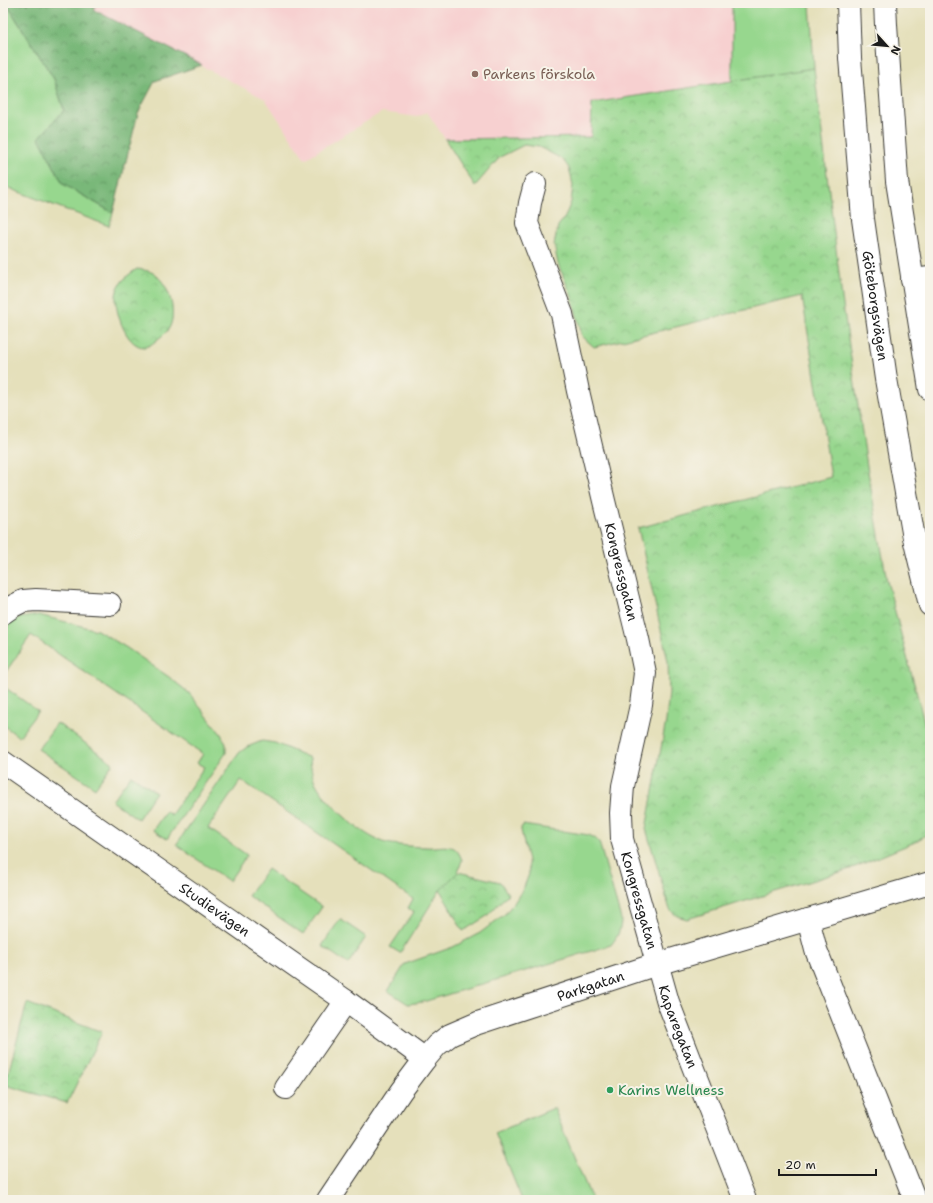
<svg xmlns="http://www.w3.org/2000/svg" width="933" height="1203" font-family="'Shantell Sans',sans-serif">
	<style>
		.built { fill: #f7d0d0 }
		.grass { fill: #97d78e; stroke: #5a7a55 }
		.forest { fill: url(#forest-crowns); stroke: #4a6a4a }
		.park { fill: url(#park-crowns); stroke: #5a7a55 }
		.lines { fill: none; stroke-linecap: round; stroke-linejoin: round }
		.minor-casing { stroke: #3a3934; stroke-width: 24 }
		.major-casing { stroke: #3a3934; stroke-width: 24 }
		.minor { stroke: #fff; stroke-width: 22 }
		.major { stroke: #fff; stroke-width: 22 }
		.education-dot { fill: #8d6e63; stroke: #f7f3e8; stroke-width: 1.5 }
		.leisure-dot { fill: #2e9e5b; stroke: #f7f3e8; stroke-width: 1.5 }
		.labels { text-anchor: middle; stroke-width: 4; stroke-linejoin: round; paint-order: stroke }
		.education-label { font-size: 14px; fill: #785e54; stroke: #f7f3e8; text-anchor: start }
		.street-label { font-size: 14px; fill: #1c1c1c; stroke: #f7f3e8 }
		.leisure-label { font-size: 14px; fill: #27864d; stroke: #f7f3e8; text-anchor: start }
	</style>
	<defs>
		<pattern id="forest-crowns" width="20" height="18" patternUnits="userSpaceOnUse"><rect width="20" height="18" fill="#79b879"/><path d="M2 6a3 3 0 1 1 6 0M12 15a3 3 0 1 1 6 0" fill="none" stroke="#629562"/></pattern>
		<pattern id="park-crowns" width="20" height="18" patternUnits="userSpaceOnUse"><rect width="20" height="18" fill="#97d78e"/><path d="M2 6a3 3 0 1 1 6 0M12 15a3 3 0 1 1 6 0" fill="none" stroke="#82b87a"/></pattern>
	</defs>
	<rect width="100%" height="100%" fill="#f7f3e8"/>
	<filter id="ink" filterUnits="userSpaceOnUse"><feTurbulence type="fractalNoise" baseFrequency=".025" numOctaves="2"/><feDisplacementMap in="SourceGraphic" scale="8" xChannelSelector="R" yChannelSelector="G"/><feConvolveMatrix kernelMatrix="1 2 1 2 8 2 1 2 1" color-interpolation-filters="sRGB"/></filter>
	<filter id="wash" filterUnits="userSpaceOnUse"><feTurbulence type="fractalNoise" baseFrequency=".012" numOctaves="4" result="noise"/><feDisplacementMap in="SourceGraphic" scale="16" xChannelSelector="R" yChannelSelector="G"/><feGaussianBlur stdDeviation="0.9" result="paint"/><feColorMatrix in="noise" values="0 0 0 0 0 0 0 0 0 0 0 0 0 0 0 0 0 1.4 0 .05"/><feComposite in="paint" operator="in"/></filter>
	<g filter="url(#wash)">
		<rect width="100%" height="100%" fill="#e5e0bb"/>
		<path class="built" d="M 96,3 L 732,3 L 732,82 L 592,103 L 591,137 L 445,139 L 427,112 L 417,117 L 382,112 L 305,159 L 265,99 L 94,10 Z"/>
		<path class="grass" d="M 3,3 L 6,3 L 54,79 L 64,110 L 63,184 L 113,213 L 109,226 L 3,186 L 3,162 L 6,153 L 3,145 Z
			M 732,3 L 810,3 L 814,68 L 732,82 Z
			M 39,615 L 97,630 L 127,648 L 169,677 L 189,693 L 221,734 L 226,744 L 226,753 L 167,839 L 153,830 L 166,811 L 171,815 L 204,767 L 197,763 L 203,754 L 31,635 L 3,676 L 3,633 L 13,619 Z
			M 3,686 L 38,711 L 19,737 L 3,725 Z
			M 57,723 L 113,763 L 95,788 L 38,749 Z
			M 262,741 L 275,743 L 310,758 C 311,768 312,778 318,787 C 329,805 359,832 378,840 C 383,843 392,844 399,845 C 408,846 417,847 426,847 C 434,848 443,845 451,847 C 457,848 460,855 462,860 L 458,872 L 440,890 L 400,953 L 390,947 L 414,912 L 408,908 L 413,899 L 241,780 L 208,828 L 247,855 L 229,881 L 176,845 L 239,753 L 247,747 Z
			M 131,775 L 156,792 L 138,819 L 112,801 Z
			M 523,825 L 589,835 L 595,838 L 599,842 L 621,919 C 621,930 618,936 611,945 L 423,1002 L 408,1004 L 388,991 L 405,964 L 453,947 L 480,933 L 505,914 L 516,900 L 524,887 L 529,874 L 528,861 L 521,830 L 521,828 Z
			M 267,869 L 322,907 L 303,934 L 248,896 Z
			M 340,919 L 366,937 L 348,964 L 322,946 Z
			M 554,1108 L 592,1200 L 522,1200 L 495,1133 Z"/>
		<path class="forest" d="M 6,3 L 96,3 L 94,10 L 202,65 L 155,81 L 138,113 L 113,213 L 63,184 L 39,138 L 64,110 L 54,79 Z"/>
		<path class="park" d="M 814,68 L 842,298 L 867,466 L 887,581 L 930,744 L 930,832 L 915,842 L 850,869 L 687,919 L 677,916 L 670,910 L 646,829 L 666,721 L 669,693 L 668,661 L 638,528 L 831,477 L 802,296 L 594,347 L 582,336 L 572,297 L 558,264 L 554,245 L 558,226 L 565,217 L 571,202 L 573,185 L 569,168 L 562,159 L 539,147 L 524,145 L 500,157 L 475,186 L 445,139 L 591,137 L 592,103 Z
			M 137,269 C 145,270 152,271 157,276 C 170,287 178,315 168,330 C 165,334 160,337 157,340 C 153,343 149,347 144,347 C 125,347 112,305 117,291 C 120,281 129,274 137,269 Z
			M 458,872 L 500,882 L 508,894 L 487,916 L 463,931 L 440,890 Z
			M 27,1003 L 102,1032 L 67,1103 L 5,1085 Z"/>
	</g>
	<g filter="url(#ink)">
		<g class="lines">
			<g class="minor-casing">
				<g id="minor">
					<path id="s1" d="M 535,184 L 530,203 L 527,223 L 562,314 L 578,391 L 604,501 L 638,639 L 645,673 L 641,705 L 623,786 L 621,813 L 622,839 L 668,1002 L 745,1200"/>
					<path d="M 912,280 L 930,278"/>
					<path d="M 3,613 L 13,606 L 23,601 L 36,600 L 110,604"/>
					<path id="s2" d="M 3,762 L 346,1001 L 425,1059"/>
					<path d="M 808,919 L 816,950 L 915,1200"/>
					<path d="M 286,1088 L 346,1001"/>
					<path id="s3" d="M 328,1200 L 401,1091 L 425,1059 L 437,1045 L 450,1035 L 478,1023 L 657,964 L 930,883"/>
				</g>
			</g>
			<g class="major-casing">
				<g id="major">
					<path id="s4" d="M 848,3 L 850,58 L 863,219 L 886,379 L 914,538 L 930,605"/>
					<path d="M 885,3 L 886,25 L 897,181 L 930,389"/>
				</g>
			</g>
			<use href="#minor" class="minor"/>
			<use href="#major" class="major"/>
		</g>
	</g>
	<circle class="education-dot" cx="475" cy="74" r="4"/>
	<circle class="leisure-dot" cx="610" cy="1090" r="4"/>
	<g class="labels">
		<g class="education-label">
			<text x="483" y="79">Parkens förskola</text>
		</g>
		<g class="street-label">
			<text dy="5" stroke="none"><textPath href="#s4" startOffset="304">Göteborgsvägen</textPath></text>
			<text dy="5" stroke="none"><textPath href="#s1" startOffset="402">Kongressgatan</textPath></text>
			<text dy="5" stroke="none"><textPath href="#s1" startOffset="738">Kongressgatan</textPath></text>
			<text dy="5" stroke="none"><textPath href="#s2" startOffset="258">Studievägen</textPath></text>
			<text dy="5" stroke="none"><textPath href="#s3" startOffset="355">Parkgatan</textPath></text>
			<text dy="5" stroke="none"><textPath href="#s1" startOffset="870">Kaparegatan</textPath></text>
		</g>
		<g class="leisure-label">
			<text x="618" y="1095">Karins Wellness</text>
		</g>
	</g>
	<rect width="933" height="1203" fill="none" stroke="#f7f3e8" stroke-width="16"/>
	<g transform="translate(887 46) rotate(117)" stroke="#f7f3e8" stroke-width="3" paint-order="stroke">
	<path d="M0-3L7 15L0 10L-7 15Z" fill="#1c1c1c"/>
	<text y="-6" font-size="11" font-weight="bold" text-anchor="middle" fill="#1c1c1c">N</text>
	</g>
	<path d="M779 1169v6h97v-6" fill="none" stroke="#1c1c1c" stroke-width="2"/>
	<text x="785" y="1169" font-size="12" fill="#1c1c1c" stroke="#f7f3e8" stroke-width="3" paint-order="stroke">20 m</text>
</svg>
